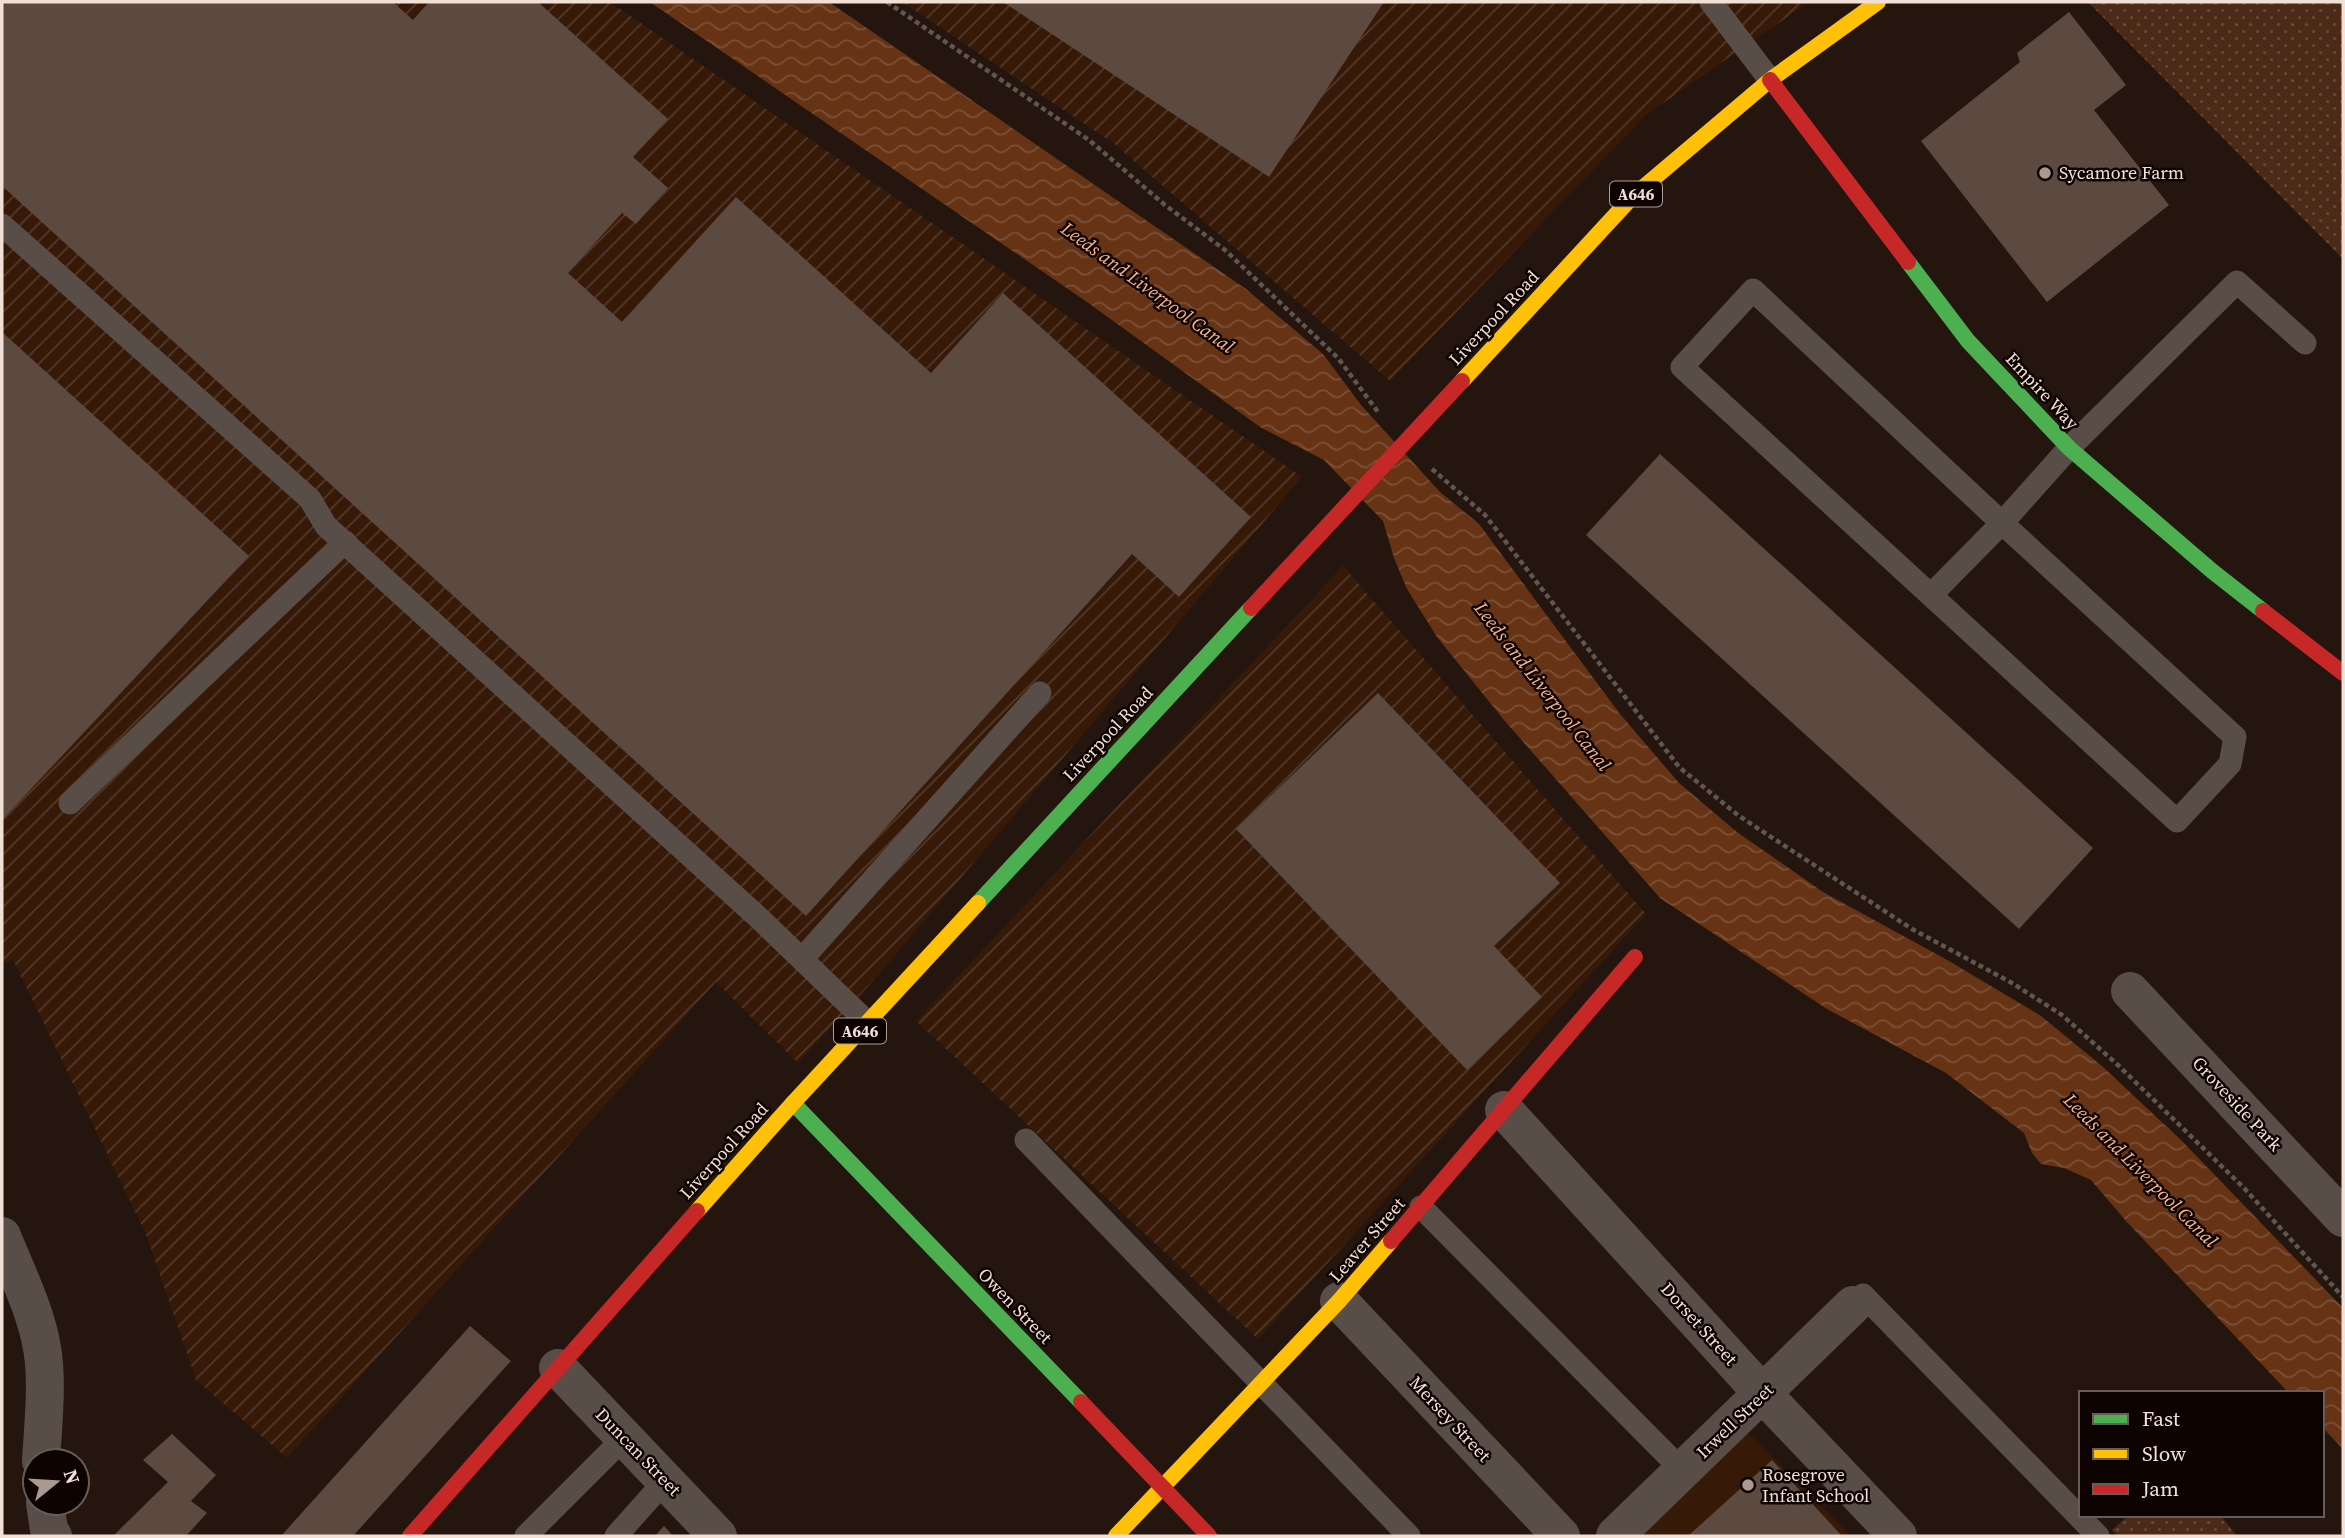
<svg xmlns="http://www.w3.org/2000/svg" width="2345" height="1538" font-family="'Source Serif 4',serif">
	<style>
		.built { fill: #361907 }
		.industrial { fill: url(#industrial-furrows) }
		.garden { fill: url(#garden-dots) }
		.water { fill: url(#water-waves) }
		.building { fill: #5c4a41 }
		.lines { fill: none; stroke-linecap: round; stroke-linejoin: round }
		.path { stroke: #605650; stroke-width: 4.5; stroke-dasharray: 5 3.5; stroke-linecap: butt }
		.lane { stroke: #594d47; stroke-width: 23 }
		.street { stroke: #594d47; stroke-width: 38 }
		.fast { stroke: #4caf50; stroke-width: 16 }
		.slow { stroke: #ffc107; stroke-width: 16 }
		.jam { stroke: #c62828; stroke-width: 16 }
		.poi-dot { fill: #aa9990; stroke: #0d0401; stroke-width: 2.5 }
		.labels { text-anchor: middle; stroke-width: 5; stroke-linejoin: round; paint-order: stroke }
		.shield { fill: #0d0401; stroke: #ad9e96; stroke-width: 2 }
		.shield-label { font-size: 16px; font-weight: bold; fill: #f2e0d6 }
		.poi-label { font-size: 18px; fill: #f2e0d6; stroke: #0d0401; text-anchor: start }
		.street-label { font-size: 18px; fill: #f2e0d6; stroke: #0d0401 }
		.water-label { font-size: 19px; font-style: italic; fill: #f9b590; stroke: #0d0401 }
	</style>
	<defs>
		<pattern id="industrial-furrows" width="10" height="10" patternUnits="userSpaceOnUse" patternTransform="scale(1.75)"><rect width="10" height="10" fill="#361907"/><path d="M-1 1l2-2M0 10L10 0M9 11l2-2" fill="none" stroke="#543a2a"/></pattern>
		<pattern id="garden-dots" width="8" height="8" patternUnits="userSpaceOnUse" patternTransform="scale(1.75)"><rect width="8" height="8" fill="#4b2a17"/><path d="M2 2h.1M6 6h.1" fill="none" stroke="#654938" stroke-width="1.8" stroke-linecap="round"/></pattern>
		<pattern id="water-waves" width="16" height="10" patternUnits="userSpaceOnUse" patternTransform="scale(1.75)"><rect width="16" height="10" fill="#663315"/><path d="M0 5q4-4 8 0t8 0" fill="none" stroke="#7c5036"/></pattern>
	</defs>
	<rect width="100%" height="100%" fill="#24160e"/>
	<path class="built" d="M 1748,1433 L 1851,1536 L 1642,1536 Z"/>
	<path class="industrial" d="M 2,2 L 610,2 L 1302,477 L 873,981 L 798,1063 L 716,982 L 287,1458 L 196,1380 L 146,1234 L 13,960 L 2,963 Z
		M 902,2 L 1809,2 L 1646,115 L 1390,381 L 1113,143 Z
		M 1343,566 L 1646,914 L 1258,1339 L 916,1021 Z"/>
	<path class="garden" d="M 2088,2 L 2343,2 L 2343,259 Z
		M 2129,1515 L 2220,1515 L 2237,1536 L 2118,1536 L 2112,1530 Z"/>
	<path class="water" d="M 650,2 L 829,2 L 1246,289 L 1323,354 L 1361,405 L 1440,492 L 1479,524 L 1620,714 L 1679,783 L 1737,832 L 1823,892 L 1949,961 L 2041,1016 L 2102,1066 L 2182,1141 L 2343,1308 L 2343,1449 L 2322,1427 L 2322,1393 L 2289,1393 L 2126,1221 L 2091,1180 L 2064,1168 L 2041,1164 L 2032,1153 L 2024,1133 L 1946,1073 L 1827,1009 L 1660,898 L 1504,720 L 1437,637 L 1407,589 L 1394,558 L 1383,521 L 1324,460 L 1260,427 L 1087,302 Z"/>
	<path class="building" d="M 2,2 L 393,2 L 413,20 L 429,2 L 538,2 L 668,119 L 633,157 L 668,188 L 636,224 L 622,213 L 568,273 L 622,322 L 736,197 L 931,373 L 1003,293 L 1251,517 L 1179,597 L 1132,554 L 806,916 L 2,186 Z
		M 1003,2 L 1384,2 L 1269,177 Z
		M 2069,12 L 2126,85 L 2094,110 L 2169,205 L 2047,302 L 1921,141 L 2020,62 L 2017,53 Z
		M 2,332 L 249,556 L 2,820 Z
		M 1660,454 L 2093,848 L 2019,929 L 1586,535 Z
		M 1378,693 L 1560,883 L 1494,946 L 1542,997 L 1467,1070 L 1236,829 Z
		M 470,1326 L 511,1361 L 353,1536 L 281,1536 Z
		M 172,1434 L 216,1475 L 191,1501 L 207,1513 L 186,1536 L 113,1536 L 168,1482 L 143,1460 Z
		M 1772,1460 L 1842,1536 L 1688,1536 Z
		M 664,1526 L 673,1536 L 655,1536 Z"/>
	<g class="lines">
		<path class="path" d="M 887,2 L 1089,140 L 1165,205 L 1225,250 L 1338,358 L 1378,412
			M 1432,469 L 1485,515 L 1679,767 L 1739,816 L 1912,929 L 2012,983 L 2062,1015 L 2119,1066 L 2244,1188 L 2343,1297"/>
		<path class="lane" d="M 1711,2 L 1770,80
			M 2,225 L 310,499 L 326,526 L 760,919 L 868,1023
			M 1931,595 L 2002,523 L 1753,290 L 1682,367 L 2177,821 L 2230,764 L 2235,737 L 2002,523 L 2069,448 L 2237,282 L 2305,343
			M 70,803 L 345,542
			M 802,959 L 1040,693
			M 1026,1140 L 1409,1536
			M 1421,1207 L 1683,1471
			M 1853,1305 L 1863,1295 L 2098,1536
			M 526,1536 L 624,1438
			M 616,1536 L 665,1481"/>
		<path class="street" d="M 2130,991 L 2343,1218
			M 1504,1110 L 1763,1394 L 1898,1536
			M 2,1236 C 16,1271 36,1311 42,1348 C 48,1380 43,1427 41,1461
			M 1339,1301 L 1561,1536
			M 558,1368 L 718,1536
			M 45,1503 L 49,1530 L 53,1536
			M 1615,1536 L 1853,1305"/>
		<path class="fast" d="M 1908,262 L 1968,341 L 2069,448 L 2212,571 L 2263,611
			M 978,903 L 1251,608
			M 793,1103 L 1081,1402"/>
		<path class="slow" d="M 1462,381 L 1633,196 L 1770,80 L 1878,2
			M 697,1211 L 793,1103 L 978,903
			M 1116,1536 L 1339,1301 L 1391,1241"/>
		<path class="jam" d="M 1770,80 L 1908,262
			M 1251,608 L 1462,381
			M 2263,611 L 2343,673
			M 1391,1241 L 1635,957
			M 1081,1402 L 1209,1536
			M 410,1536 L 697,1211"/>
	</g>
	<g class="poi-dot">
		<circle cx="2045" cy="173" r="7"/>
		<circle cx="1748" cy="1485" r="7"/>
	</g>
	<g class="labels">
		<g class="shield">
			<rect x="1610" y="181.5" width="52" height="25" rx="5"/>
			<rect x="834" y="1018.5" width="52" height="25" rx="5"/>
		</g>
		<g class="shield-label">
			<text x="1636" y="200">A646</text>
			<text x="860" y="1037">A646</text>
		</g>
		<g class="poi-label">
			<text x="2059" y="179">Sycamore Farm</text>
			<text x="1762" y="1481">Rosegrove<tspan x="1762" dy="21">Infant School</tspan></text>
		</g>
		<g class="street-label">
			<text transform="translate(1494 318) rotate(-47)" y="6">Liverpool Road</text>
			<text transform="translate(2042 391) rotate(47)" y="6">Empire Way</text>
			<text transform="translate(1108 734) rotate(-47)" y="6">Liverpool Road</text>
			<text transform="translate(2237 1104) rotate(47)" y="6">Groveside Park</text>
			<text transform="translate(724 1151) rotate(-48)" y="6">Liverpool Road</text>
			<text transform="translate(1367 1240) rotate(-49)" y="6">Leaver Street</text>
			<text transform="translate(1015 1306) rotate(46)" y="6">Owen Street</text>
			<text transform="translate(1699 1324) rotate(48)" y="6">Dorset Street</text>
			<text transform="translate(1450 1419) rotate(47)" y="6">Mersey Street</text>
			<text transform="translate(1735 1421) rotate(-44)" y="6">Irwell Street</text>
			<text transform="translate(638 1452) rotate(46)" y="6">Duncan Street</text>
		</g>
		<g class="water-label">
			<text transform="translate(1148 287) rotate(36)" y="7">Leeds and Liverpool Canal</text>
			<text transform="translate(1543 686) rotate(52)" y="7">Leeds and Liverpool Canal</text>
			<text transform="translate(2141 1170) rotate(45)" y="7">Leeds and Liverpool Canal</text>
		</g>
	</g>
	<rect width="2345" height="1538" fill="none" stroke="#f2e0d6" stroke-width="7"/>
	<rect x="2079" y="1391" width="245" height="126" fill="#0d0401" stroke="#695c56" stroke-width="2"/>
	<rect x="2093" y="1414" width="35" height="10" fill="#4caf50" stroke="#695c56" stroke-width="2"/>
	<text x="2142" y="1426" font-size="21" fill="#f2e0d6">Fast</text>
	<rect x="2093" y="1449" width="35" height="10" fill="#ffc107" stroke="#695c56" stroke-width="2"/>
	<text x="2142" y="1461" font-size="21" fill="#f2e0d6">Slow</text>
	<rect x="2093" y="1484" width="35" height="10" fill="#c62828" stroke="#695c56" stroke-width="2"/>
	<text x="2142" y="1496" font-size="21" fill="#f2e0d6">Jam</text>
	<g transform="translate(56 1482) rotate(72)"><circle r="33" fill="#0d0401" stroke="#695c56" stroke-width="2"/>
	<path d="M0-5L12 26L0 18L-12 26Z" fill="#aa9990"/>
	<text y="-10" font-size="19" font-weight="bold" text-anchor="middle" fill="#f2e0d6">N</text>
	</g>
</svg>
